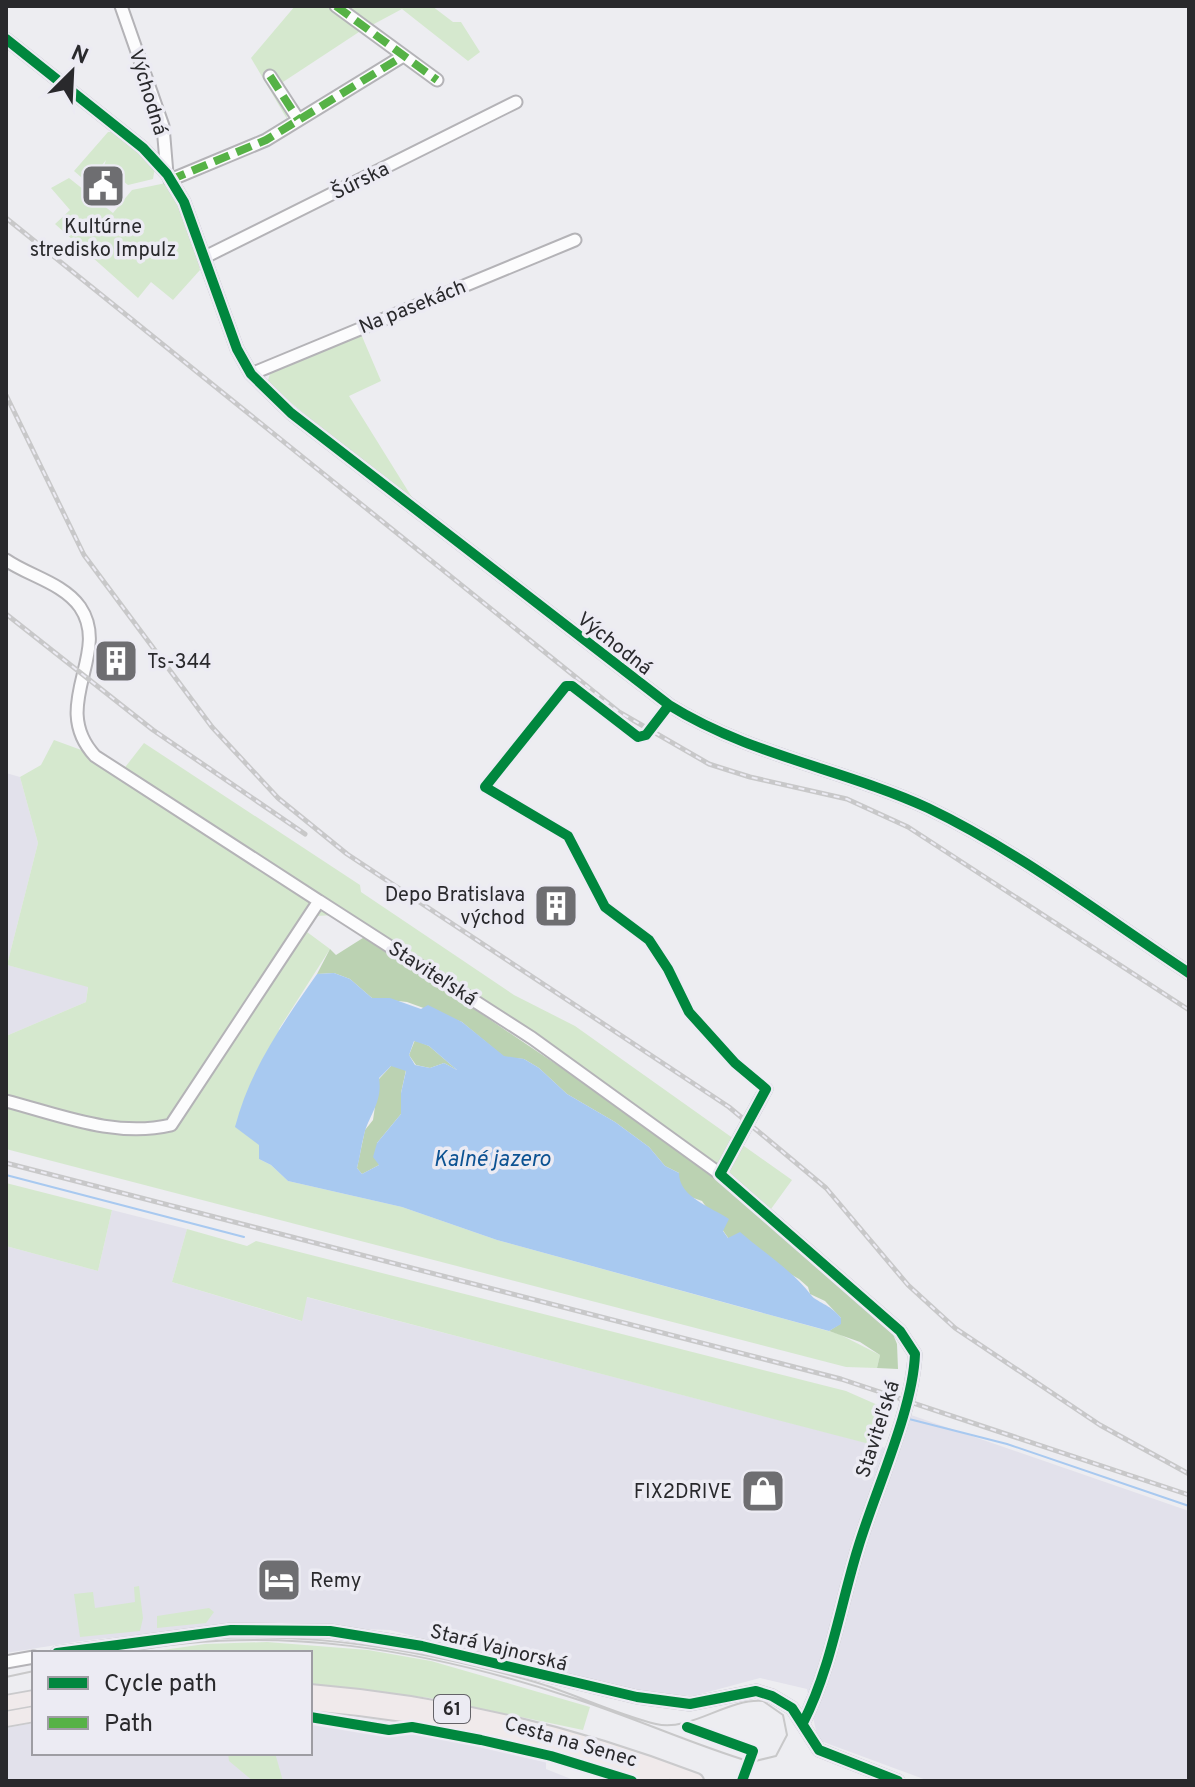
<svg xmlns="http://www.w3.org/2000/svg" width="1195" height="1787" font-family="Overpass,sans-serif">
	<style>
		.built { fill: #e2e1eb }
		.green { fill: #d5e8ce }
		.forest { fill: #bbd2b2 }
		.water { fill: #a8c9f0; fill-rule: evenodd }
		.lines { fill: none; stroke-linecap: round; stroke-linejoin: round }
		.stream { stroke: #a8c9f0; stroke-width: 2 }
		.minor-casing { stroke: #b4b3b7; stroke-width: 15 }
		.major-casing { stroke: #cacacc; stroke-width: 18 }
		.minor { stroke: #fcfcfd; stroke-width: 11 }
		.major { stroke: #f0eaeb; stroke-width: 14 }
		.tram { stroke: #c8c8c9; stroke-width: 2 }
		.rail-casing { stroke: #c8c8c9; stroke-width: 5 }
		.rail { stroke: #ecebf3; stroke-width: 2; stroke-dasharray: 6; stroke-linecap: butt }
		.quiet { stroke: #56b246; stroke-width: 8; stroke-dasharray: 16 8; stroke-linecap: butt }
		.cycleway-casing { stroke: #ecebf3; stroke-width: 15 }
		.cycleway { stroke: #00873e; stroke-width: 10 }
		.labels { text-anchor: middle; stroke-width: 7; stroke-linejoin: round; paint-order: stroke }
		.shield { fill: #ecebf3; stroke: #646368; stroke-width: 2 }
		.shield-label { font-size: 18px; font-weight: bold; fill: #29292c }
		.street-label { font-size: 20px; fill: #29292c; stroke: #ecebf3 }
		.poi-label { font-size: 20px; fill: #29292c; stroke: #ecebf3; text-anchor: start }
		.water-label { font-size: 22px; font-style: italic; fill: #0c5292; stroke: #ecebf3 }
	</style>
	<rect width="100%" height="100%" fill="#ededf1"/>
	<path class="built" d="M 6,773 L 20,777 L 38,843 L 7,965 L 88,986 L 86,1002 L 6,1036 Z
		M 112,1210 L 187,1229 L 172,1282 L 301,1321 L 306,1297 L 898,1451 L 911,1415 L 1189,1511 L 1189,1781 L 929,1781 L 818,1740 L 807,1689 L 760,1678 L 693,1696 L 630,1692 L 390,1630 L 230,1625 L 81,1641 L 6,1653 L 6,1246 L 98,1271 Z
		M 310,1711 L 386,1721 L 405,1730 L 546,1762 L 546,1769 L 576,1781 L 6,1781 L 6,1728 L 34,1723 L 34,1753 L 310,1753 Z"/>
	<path class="green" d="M 295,6 L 432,6 L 453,22 L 461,22 L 480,52 L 468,61 L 402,9 L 359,32 L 283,82 L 287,119 L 251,58 Z
		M 108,132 L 116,132 L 155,167 L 153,179 L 128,185 L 104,166 L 106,160 L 88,183 L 74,171 Z
		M 69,178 L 113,213 L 132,190 L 166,183 L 191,231 L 200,270 L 173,300 L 151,282 L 138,298 L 55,224 L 70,210 L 51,188 Z
		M 361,334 L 381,381 L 349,396 L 418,507 L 267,383 L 271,371 Z
		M 54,740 L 84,751 L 119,775 L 144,743 L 360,885 L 361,892 L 514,995 L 575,1026 L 792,1180 L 771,1209 C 635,1098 485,1006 335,915 L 316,916 L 307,932 L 330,949 L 279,1029 L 259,1159 L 271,1165 L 288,1181 L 402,1207 L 497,1240 L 839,1334 L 880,1355 L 877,1368 L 846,1367 L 6,1149 L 6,1036 L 86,1002 L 88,987 L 7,965 L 38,843 L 20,777 L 41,765 Z
		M 6,1183 L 112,1210 L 98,1271 L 6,1246 Z
		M 187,1229 L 247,1246 L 256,1241 L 846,1391 L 880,1406 L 881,1447 L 307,1297 L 302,1321 L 172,1282 Z
		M 139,1586 L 143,1618 L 140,1631 L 80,1637 L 74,1594 L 93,1592 L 95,1608 L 135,1602 L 134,1587 Z
		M 209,1608 L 214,1612 L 206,1623 L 157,1628 L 157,1616 Z
		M 267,1642 L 368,1650 L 431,1661 L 590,1707 L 583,1730 L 430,1698 L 310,1685 L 310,1653 L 142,1653 L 205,1644 Z
		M 228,1753 L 275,1753 L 283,1781 L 253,1781 L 229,1761 Z"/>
	<path class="forest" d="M 366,936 L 652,1129 L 718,1180 L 891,1329 L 897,1344 L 898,1369 L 877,1368 L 880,1355 L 860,1342 L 829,1331 L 840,1324 L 841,1318 L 825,1301 L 810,1294 L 808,1287 L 799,1279 L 729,1239 L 702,1201 L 688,1196 L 679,1183 L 679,1173 L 665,1166 L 649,1147 L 615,1122 L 567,1094 L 539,1068 L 524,1059 L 504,1057 L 462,1022 L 407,1002 L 372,998 L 350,979 L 334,973 L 317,974 L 330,949 L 336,955 Z
		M 415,1040 L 429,1046 L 457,1070 L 444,1063 L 430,1068 L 416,1065 L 409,1055 Z
		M 392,1065 L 406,1070 L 401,1093 L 401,1114 L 377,1143 L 379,1165 L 362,1174 L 357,1168 L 365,1130 L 373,1120 L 379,1079 Z"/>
	<path class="water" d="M 334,973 L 350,979 L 372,998 L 390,998 L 421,1009 L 428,1005 L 462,1022 L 504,1056 L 524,1059 L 539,1068 L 567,1094 L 615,1122 L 649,1147 L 665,1166 L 679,1173 C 679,1197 711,1207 729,1219 L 723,1231 L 728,1238 L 740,1232 C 763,1252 794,1272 811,1295 C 816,1302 830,1304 841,1318 L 841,1324 L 829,1331 L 497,1240 L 402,1207 L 288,1181 L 271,1165 L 259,1159 L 259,1145 L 235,1127 C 250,1069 283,1023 317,974 ZM 414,1041 L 429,1046 L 457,1070 L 444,1063 L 430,1068 L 415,1065 L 409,1055 ZM 391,1066 L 406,1071 L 401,1093 L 401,1114 L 377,1143 L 373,1157 L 379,1165 L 362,1174 L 357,1168 C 360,1157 361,1146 364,1135 C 369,1115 383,1102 379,1078 Z"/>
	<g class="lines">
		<path class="stream" d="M 6,1175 L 244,1237
			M 909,1419 L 1007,1444 L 1189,1506"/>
		<g class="minor-casing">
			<path id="minor" d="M 121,6 L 163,126 L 167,174 L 184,202 L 237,349 L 251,374 L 291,413 L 669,705 C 749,755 843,769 928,808 C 1020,852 1104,917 1189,973
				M 336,6 L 437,80
				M 6,39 L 143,148 L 167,174
				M 270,76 L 298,119
				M 170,180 L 266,140 L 403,56
				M 205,257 L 516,102
				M 251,374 L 575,240
				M 6,560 C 29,576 63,583 80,607 C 112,654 48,705 95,756 L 319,901
				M 6,1101 C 60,1115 115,1138 171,1125 L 319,901 L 532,1038 L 720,1174 L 900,1331 L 915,1354 C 913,1410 875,1491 858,1548 C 840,1606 831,1668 803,1723
				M 720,1174 L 766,1089
				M 57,1653 L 231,1630 L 330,1631 L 422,1646 L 637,1697 L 690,1704 L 756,1691 L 772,1696 L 792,1708 L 819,1750 L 898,1781
				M 6,1662 L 34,1657"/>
		</g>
		<g class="major-casing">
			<path id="major" d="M 310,1692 C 444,1703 571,1733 696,1781
				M 6,1703 L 34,1698
				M 310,1703 C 438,1714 542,1738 663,1781
				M 6,1719 L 34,1714"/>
		</g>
		<use href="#minor" class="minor"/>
		<use href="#major" class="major"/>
		<path class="tram" d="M 102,1653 C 249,1621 392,1641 535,1682 C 575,1694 615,1714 656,1724 C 691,1732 727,1698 763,1701 L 783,1715 L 787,1735 L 776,1756 L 751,1762 C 691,1744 633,1717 573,1698 C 429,1650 273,1622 122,1653
			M 6,1677 L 34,1671"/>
		<g class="rail-casing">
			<path id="rail" d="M 6,218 L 619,712 L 709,764 L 750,777 L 847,799 L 908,827 L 1189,1010
				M 6,395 L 84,555 L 212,727 L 278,798 L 347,854 L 729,1107 L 826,1188 L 908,1285 L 955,1328 L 1100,1425 L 1189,1474
				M 6,614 L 153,730 L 305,834
				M 6,1163 L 841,1379 L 1189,1495"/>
		</g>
		<use href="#rail" class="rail"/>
		<path class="quiet" d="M 336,6 L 437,80
			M 270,76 L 298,119
			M 170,180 L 266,140 L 403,56"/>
		<g class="cycleway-casing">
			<path id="cycleway" d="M 6,39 L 143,148 L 167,174 L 184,202 L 237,349 L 251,374 L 291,413 L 669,705 C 749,755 843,769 928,808 C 1020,852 1104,917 1189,973
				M 669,705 L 646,735 L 638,737 L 572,686 L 566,686 L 485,787 L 568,836 L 605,907 L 649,940 L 668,969 L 689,1012 L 735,1063 L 766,1089 L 720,1174 L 900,1331 L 915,1354 C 913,1410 875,1491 858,1548 C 840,1606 831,1668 803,1723
				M 57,1653 L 231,1630 L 330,1631 L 422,1646 L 637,1697 L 690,1704 L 756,1691 L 772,1696 L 792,1708 L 819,1750 L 898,1781
				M 310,1717 L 389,1730 L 412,1727 L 481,1740 L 551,1756 L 632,1781
				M 687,1727 L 753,1751 L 742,1781"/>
		</g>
		<use href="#cycleway" class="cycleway"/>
	</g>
	<defs>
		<g id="civic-square" transform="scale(2.3)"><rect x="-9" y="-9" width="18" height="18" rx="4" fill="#6e6e71" stroke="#ecebf3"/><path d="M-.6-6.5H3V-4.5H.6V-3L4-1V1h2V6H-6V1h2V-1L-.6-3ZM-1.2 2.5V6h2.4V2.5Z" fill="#fff"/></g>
		<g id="building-square" transform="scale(2.3)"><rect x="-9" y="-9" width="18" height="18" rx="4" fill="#6e6e71" stroke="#ecebf3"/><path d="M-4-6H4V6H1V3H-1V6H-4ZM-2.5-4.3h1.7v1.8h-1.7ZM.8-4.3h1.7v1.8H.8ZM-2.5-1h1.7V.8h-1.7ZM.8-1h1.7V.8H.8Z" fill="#fff"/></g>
		<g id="shop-square" transform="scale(2.3)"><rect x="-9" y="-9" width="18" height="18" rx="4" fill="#6e6e71" stroke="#ecebf3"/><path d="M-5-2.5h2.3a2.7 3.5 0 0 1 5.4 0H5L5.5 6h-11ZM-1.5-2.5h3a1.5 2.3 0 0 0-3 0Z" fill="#fff"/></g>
		<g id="hotel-square" transform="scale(2.3)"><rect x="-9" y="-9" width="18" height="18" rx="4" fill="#6e6e71" stroke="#ecebf3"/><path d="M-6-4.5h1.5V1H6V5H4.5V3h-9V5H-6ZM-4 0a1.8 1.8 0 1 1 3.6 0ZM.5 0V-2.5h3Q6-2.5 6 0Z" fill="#fff"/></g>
	</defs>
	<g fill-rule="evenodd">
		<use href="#civic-square" x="103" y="186"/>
		<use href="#building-square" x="116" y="661"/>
		<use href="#building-square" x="556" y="906"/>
		<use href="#shop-square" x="763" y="1491"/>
		<use href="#hotel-square" x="279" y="1580"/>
	</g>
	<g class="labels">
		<rect class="shield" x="434" y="1695" width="36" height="28" rx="6"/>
		<g class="shield-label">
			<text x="452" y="1715">61</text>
		</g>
		<g class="street-label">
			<text transform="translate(149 92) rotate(73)" y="7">Východná</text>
			<text transform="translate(360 180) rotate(-26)" y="7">Šúrska</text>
			<text transform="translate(412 306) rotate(-22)" y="7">Na pasekách</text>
			<text transform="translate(615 643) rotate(38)" y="7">Východná</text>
			<text transform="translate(433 973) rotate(33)" y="7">Staviteľská</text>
			<text transform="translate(877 1429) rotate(-72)" y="7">Staviteľská</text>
			<text transform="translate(499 1647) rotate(14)" y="7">Stará Vajnorská</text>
			<text transform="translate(571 1741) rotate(16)" y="7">Cesta na Senec</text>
		</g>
		<g class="poi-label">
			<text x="103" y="233" text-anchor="middle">Kultúrne<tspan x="103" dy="23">stredisko Impulz</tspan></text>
			<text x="147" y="668">Ts-344</text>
			<text x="525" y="901" text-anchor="end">Depo Bratislava<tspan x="525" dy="23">východ</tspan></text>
			<text x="732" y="1498" text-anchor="end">FIX2DRIVE</text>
			<text x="310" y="1587">Remy</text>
		</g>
		<g class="water-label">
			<text x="492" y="1166">Kalné jazero</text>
		</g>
	</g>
	<rect width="1195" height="1787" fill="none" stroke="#29292c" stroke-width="16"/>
	<rect x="32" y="1651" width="280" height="104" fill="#ecebf3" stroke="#9e9da3" stroke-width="2"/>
	<rect x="48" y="1677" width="40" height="12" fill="#00873e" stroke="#9e9da3" stroke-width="2"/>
	<text x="104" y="1691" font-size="24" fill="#29292c">Cycle path</text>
	<rect x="48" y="1717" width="40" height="12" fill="#56b246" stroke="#9e9da3" stroke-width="2"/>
	<text x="104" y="1731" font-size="24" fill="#29292c">Path</text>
	<g transform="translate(72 72) rotate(24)" stroke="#ecebf3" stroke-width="6" paint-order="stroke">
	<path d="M0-6L14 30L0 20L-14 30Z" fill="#29292c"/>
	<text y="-12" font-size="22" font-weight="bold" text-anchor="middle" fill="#29292c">N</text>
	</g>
</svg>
